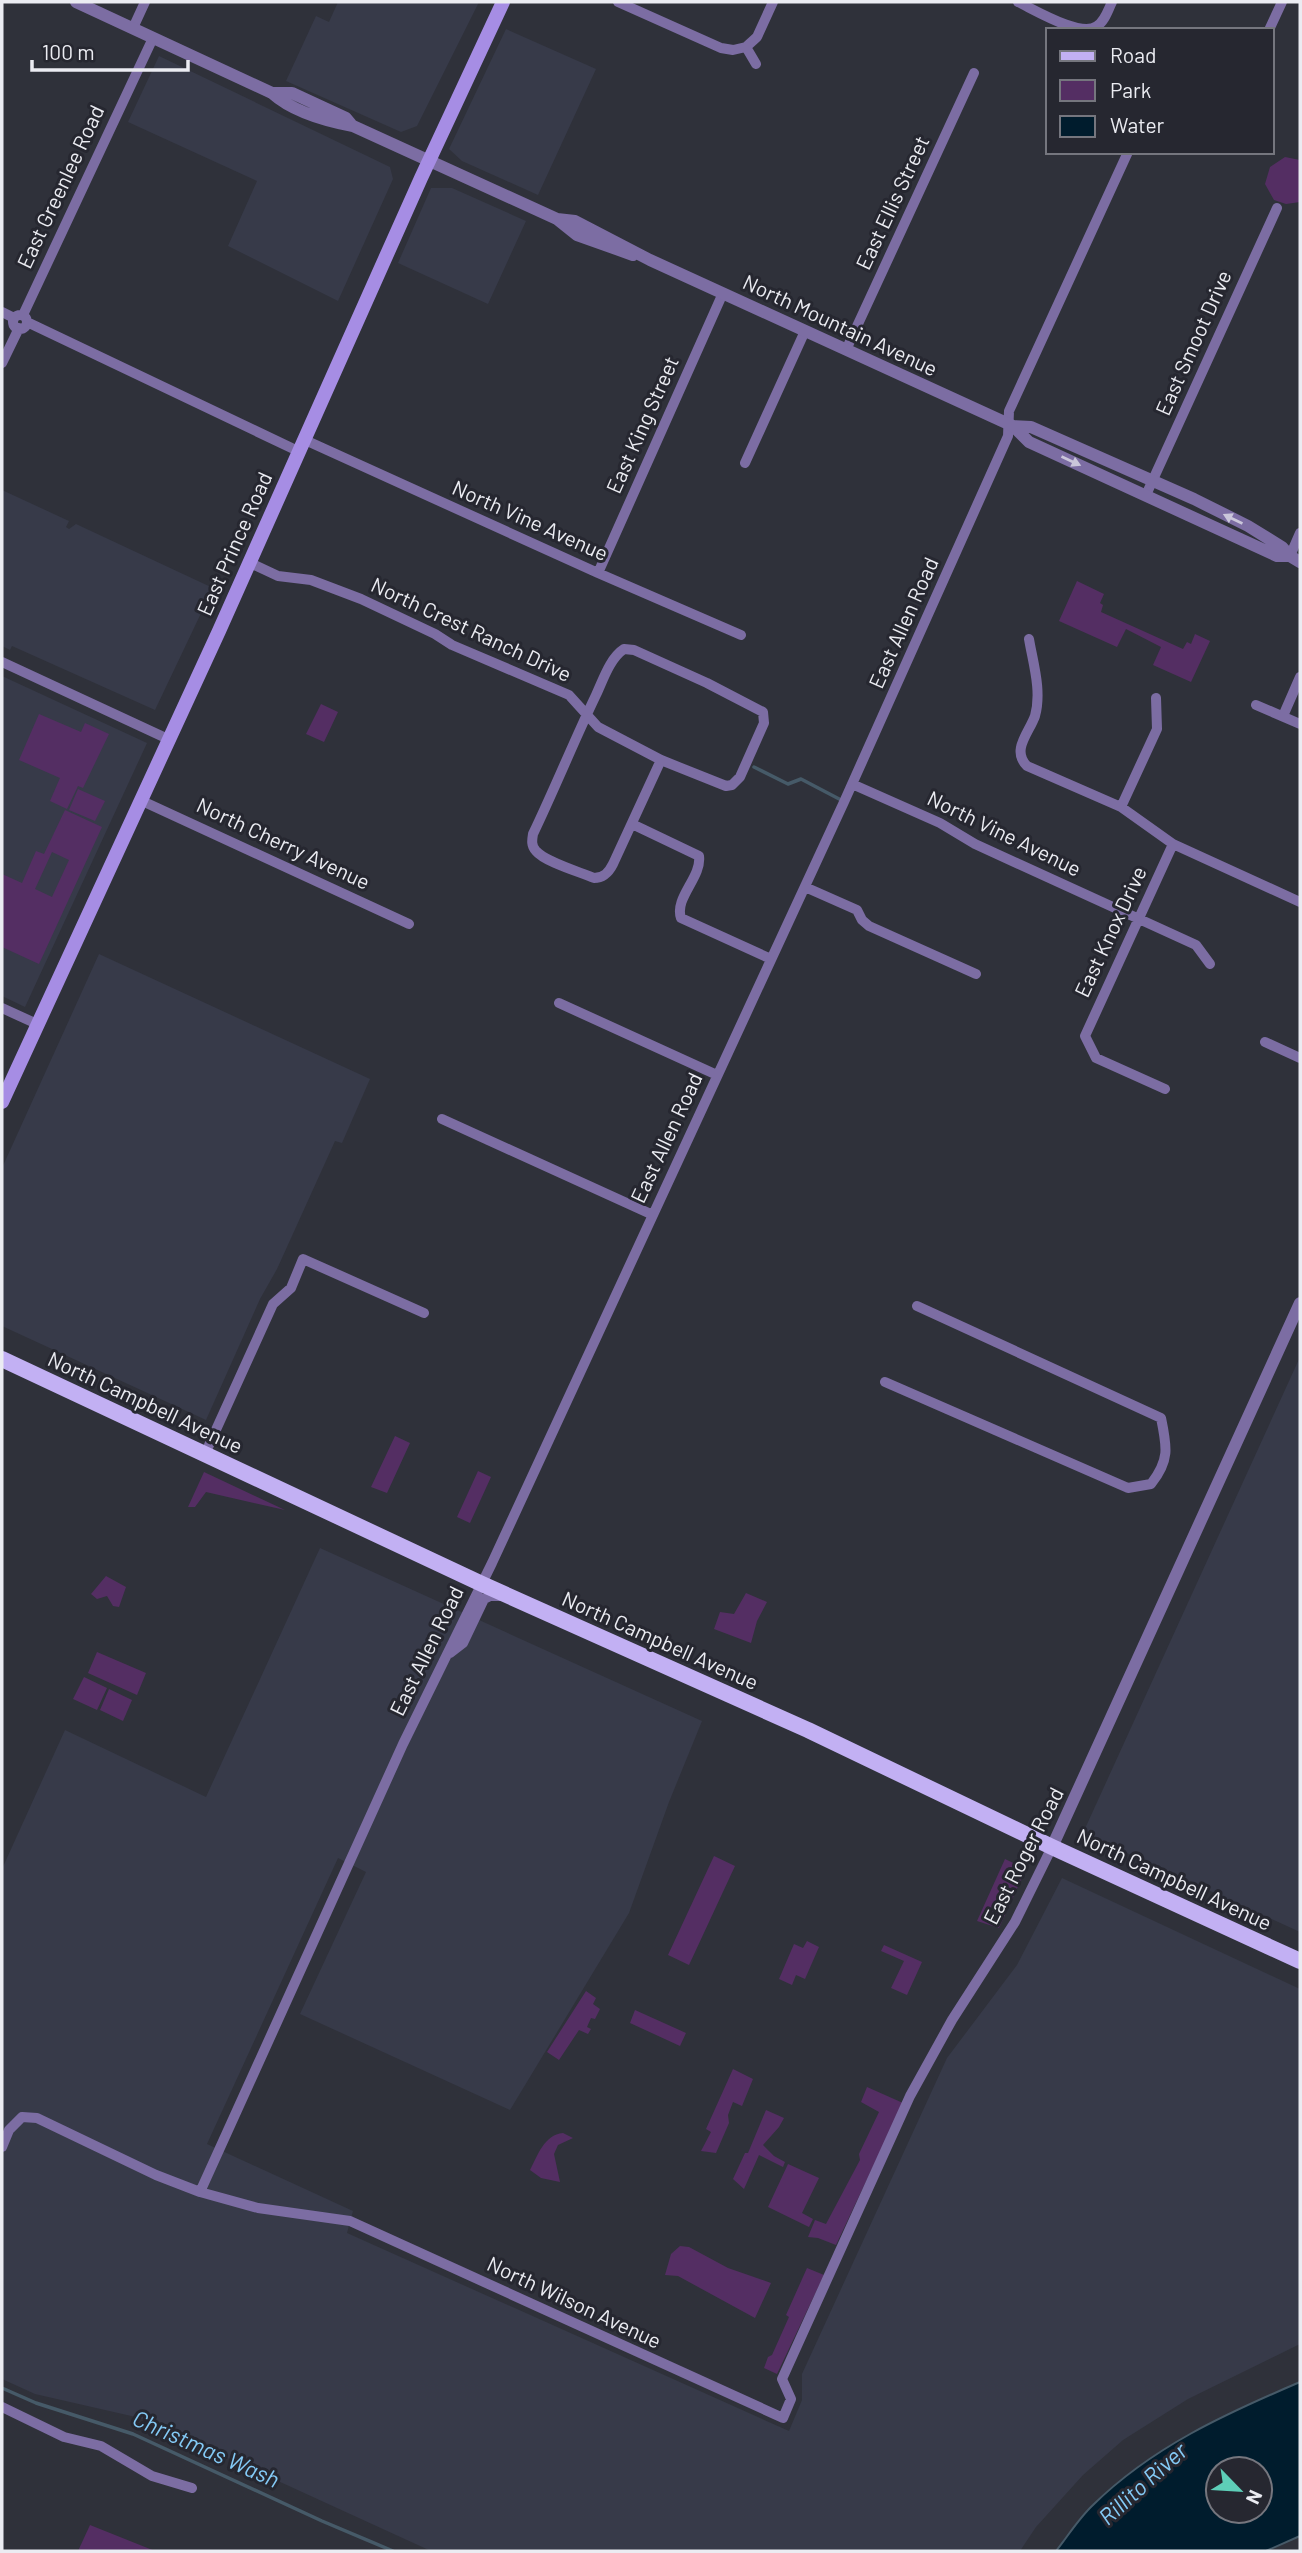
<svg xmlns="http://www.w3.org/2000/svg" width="1302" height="2553" font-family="Barlow,sans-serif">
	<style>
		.built { fill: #373a49 }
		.green { fill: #542e63; fill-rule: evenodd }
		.water { fill: #001c2d; stroke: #465a68; stroke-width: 2; fill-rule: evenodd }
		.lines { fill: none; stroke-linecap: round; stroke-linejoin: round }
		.stream { stroke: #465a68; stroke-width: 3.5 }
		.minor { stroke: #7c6da3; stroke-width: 10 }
		.tertiary { stroke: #7c6da3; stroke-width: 12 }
		.secondary { stroke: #a68de4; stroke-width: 14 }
		.primary { stroke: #c2b0f3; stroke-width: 16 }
		.oneway { fill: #cac6da }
		.labels { text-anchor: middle; stroke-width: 6; stroke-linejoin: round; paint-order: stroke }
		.street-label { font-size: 21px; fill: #ebecf2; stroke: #262730 }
		.water-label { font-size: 23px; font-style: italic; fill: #84caf6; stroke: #262730 }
	</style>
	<rect width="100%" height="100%" fill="#2f313a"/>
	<path class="built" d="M 338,2 L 479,2 L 417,126 L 401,132 L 286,81 L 316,16 L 329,22 Z
		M 506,29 L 596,69 L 538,195 L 462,161 L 449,149 Z
		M 159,56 L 390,167 L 393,179 L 338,301 L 228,246 L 257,181 L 128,122 Z
		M 431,188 L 452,188 L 526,221 L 488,304 L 398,263 Z
		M 2,490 L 69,521 L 66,527 L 69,529 L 76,524 L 213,588 L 155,710 L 12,646 L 10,650 L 2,646 Z
		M 2,676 L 147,743 L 25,1007 L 2,996 Z
		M 99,954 L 370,1079 L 342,1143 L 335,1141 L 277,1269 L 260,1299 L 206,1420 L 2,1326 L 2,1168 Z
		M 1300,1357 L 1300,1932 L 1083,1833 Z
		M 320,1548 L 702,1721 L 669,1802 L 629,1913 L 510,2110 L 300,2014 L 366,1872 L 338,1858 L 207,2144 L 353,2211 L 347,2233 L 789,2431 L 802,2400 L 802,2374 L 947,2058 L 1017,1965 L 1062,1878 L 1300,1989 L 1300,2344 L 1188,2399 L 1123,2440 L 1083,2475 L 1036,2527 L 1020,2551 L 431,2551 L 140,2418 L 35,2394 L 2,2379 L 2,1869 L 65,1730 L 206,1797 Z"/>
	<path class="green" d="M 1285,157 L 1300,160 L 1300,202 L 1286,204 L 1274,200 L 1265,184 L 1270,167 Z
		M 1077,581 L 1104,594 L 1100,603 L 1103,605 L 1101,612 L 1183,649 L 1187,642 L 1191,644 L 1195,634 L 1210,641 L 1191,682 L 1153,665 L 1161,647 L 1126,629 L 1117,647 L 1059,621 Z
		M 321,704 L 338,712 L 324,742 L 306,734 Z
		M 39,714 L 81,732 L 85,723 L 109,734 L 83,788 L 78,786 L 67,809 L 50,801 L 60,778 L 19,760 Z
		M 78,789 L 105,801 L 95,821 L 69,810 Z
		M 65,810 L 102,827 L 39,964 L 2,947 L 2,874 L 22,883 L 36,851 L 44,854 ZM 52,852 L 69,860 L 52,897 L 35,889 Z
		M 395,1436 L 410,1443 L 387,1493 L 371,1487 Z
		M 478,1471 L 491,1477 L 470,1523 L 457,1517 Z
		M 204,1472 L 285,1510 L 206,1492 L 195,1507 L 188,1507 Z
		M 106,1576 L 126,1587 L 119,1607 L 113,1606 L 107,1596 L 97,1599 L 91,1594 Z
		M 746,1593 L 767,1602 L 757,1621 L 751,1643 L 714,1629 L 720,1612 L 734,1614 Z
		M 97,1652 L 146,1673 L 137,1695 L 88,1673 Z
		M 84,1677 L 107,1688 L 97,1710 L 73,1699 Z
		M 109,1689 L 132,1700 L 123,1721 L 100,1710 Z
		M 714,1856 L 735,1866 L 689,1965 L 668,1955 Z
		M 1005,1859 L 1026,1869 L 999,1928 L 977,1921 Z
		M 807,1941 L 819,1947 L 805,1979 L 796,1975 L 792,1985 L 779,1979 L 794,1944 L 803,1948 Z
		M 884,1945 L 922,1962 L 907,1995 L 891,1988 L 904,1961 L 881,1951 Z
		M 586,1991 L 596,1998 L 593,2004 L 600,2009 L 595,2019 L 591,2018 L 587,2027 L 591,2029 L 588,2034 L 579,2030 L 559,2060 L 547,2052 Z
		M 635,2010 L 686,2033 L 680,2046 L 630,2023 Z
		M 733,2069 L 753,2079 L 742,2106 L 733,2102 L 728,2115 L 729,2123 L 716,2153 L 701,2151 L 711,2132 L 706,2129 Z
		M 867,2087 L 903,2103 L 836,2245 L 818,2238 L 808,2237 L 815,2220 L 826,2224 L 860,2160 L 859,2154 L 879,2112 L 861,2102 Z
		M 766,2110 L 784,2118 L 779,2127 L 763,2145 L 774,2156 L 785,2162 L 783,2167 L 759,2155 L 744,2189 L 733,2179 L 745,2153 L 748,2153 Z
		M 563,2133 L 573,2138 L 558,2145 L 554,2154 L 560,2182 L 541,2178 L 530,2170 C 538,2155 544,2135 563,2133 Z
		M 788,2164 L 819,2178 L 802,2213 L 813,2219 L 809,2227 L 768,2207 Z
		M 680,2246 L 689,2247 L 728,2268 L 771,2283 L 755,2318 L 678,2276 L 665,2275 L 671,2254 Z
		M 807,2268 L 824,2275 L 777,2374 L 764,2368 L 768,2357 L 772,2355 L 789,2317 L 786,2315 Z
		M 90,2525 L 155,2551 L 78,2551 Z"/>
	<path class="water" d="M 1300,2382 L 1300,2536 L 1266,2551 L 1056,2551 C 1068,2536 1079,2518 1093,2505 C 1152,2447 1225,2414 1300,2382 ZM 1218,2469 L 1260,2469 L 1260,2511 L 1218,2511 Z"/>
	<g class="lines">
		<path class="stream" d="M 754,767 L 788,784 L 801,779 L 843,801
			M 2,2388 L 36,2403 L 133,2434 L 322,2521 L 393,2551"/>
		<path class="minor" d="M 618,2 L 721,48 L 733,50 L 746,47 L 756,64
			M 1018,2 C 1035,10 1081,38 1097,26 C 1105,21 1108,10 1112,2
			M 133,28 L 145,2
			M 1269,30 L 1282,2
			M 746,47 L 757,37 L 773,2
			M 2,312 L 14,318
			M 23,315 L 153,38
			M13 322a7 7 0 1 1 14 0a7 7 0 1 1-14 0Z
			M 27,322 L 300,452
			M 846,350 L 974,73
			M 2,363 L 19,328
			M 305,440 L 598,573 L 741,635
			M 745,463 L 805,331
			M 1146,495 L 1277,208
			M 1290,556 L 1300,533
			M 250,563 L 278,576 L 311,580 L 361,599 L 435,634 L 452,645 L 569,695 L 598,727 L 661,760 L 726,786 L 732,785 L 740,777 L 764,723 L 763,712 L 707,683 L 634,650 L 624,649 C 610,658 603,680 596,695 C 574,741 555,788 533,834 C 532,840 531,846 536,851 C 545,862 580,872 594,878 C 604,878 609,872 613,864 L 661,760
			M 598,573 L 723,293
			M 1029,639 C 1033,663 1042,691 1035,716 C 1029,733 1011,750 1027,766 L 1121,807 L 1173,844 L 1300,902
			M 2,662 L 168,739
			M 1256,705 L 1300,724
			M 1283,716 L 1300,677
			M 852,784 L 940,823 L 975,844 L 1196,945 L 1210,964
			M 140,800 L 409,924
			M 1121,807 L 1157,729 L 1156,698
			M 632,824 L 699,856 C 702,877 674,898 681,918 L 771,959
			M 805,887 L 857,910 L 862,920 L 869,926 L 976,974
			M 559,1003 L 717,1075
			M 2,1008 L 37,1024
			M 1265,1042 L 1300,1058
			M 1165,1089 L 1096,1058 L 1085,1036 L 1173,844
			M 442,1119 L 653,1215
			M 885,1382 L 1128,1488 L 1151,1484 C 1170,1460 1167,1447 1161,1418 L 917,1306
			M 205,1454 L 273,1304 L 291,1288 L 303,1259 L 424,1313
			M 450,1653 L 463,1643 L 484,1599 L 490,1596 L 501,1596
			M 1052,1847 L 1015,1922 L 952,2020 L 910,2096 L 782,2379 L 791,2399 L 783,2418 L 350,2221 L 258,2208 L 200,2192 L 403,1744 L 492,1563 L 844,802 L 1008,436 L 1009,411 L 1128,152
			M 2,2147 L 9,2130 L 22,2117 L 37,2118 L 156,2175 L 200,2192
			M 2,2407 L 64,2437 L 101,2446 L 152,2476 L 192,2488"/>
		<path class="tertiary" d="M 76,2 L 272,93 C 293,112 326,121 353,126 L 557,219 L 577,235 L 633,255
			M 272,93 L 292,93 L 346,118 L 351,124
			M 557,219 L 575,221 L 650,260 L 1013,426 L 1029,442 L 1277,556 L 1290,556
			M 1013,426 L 1031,427 L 1194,499 L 1248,526 L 1282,547 L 1290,556 L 1300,562
			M 1052,1847 L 1300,1303"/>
		<path class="secondary" d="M 2,1102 L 219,631 L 421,178 L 503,2"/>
		<path class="primary" d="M 2,1359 L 482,1584 L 808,1730 L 1052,1847 L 1300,1961"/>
	</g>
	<defs><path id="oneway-solid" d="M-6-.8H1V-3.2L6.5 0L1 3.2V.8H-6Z" transform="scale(1.75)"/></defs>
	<g class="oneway">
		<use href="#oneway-solid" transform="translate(1071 461) rotate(25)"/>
		<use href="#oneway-solid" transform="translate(1233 519) rotate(-154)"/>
	</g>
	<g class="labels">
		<g class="street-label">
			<text transform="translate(61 187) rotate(-65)" y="7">East Greenlee Road</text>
			<text transform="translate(893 203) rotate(-65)" y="7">East Ellis Street</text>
			<text transform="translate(840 326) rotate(25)" y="7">North Mountain Avenue</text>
			<text transform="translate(1194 343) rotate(-66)" y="7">East Smoot Drive</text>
			<text transform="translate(643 425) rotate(-66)" y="7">East King Street</text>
			<text transform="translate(530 521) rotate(24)" y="7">North Vine Avenue</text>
			<text transform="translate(235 544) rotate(-66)" y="7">East Prince Road</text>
			<text transform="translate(904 623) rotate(-66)" y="7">East Allen Road</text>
			<text transform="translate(471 630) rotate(25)" y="7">North Crest Ranch Drive</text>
			<text transform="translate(1004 834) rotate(26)" y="7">North Vine Avenue</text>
			<text transform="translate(283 844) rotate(25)" y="7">North Cherry Avenue</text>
			<text transform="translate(1111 932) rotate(-65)" y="7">East Knox Drive</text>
			<text transform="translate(667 1138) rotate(-65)" y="7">East Allen Road</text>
			<text transform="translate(145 1403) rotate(25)" y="7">North Campbell Avenue</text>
			<text transform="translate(660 1641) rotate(24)" y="7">North Campbell Avenue</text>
			<text transform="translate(427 1651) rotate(-64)" y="7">East Allen Road</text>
			<text transform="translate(1024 1856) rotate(-63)" y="7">East Roger Road</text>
			<text transform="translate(1174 1880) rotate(25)" y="7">North Campbell Avenue</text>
			<text transform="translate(574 2303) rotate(25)" y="7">North Wilson Avenue</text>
		</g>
		<g class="water-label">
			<text transform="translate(206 2449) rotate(24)" y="8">Christmas Wash</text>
			<text transform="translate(1143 2484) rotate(-42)" y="8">Rillito River</text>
		</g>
	</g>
	<rect width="1302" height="2553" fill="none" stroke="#ebecf2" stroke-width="7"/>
	<rect x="1046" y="28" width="228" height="126" fill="#262730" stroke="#75767e" stroke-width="2"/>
	<rect x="1060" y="51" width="35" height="10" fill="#c2b0f3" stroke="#75767e" stroke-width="2"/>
	<text x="1110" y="63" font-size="21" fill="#ebecf2">Road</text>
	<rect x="1060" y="80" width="35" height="21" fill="#542e63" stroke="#75767e" stroke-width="2"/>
	<text x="1110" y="98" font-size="21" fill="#ebecf2">Park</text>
	<rect x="1060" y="116" width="35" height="21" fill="#001c2d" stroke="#75767e" stroke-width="2"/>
	<text x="1110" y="133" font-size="21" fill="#ebecf2">Water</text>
	<g transform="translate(1239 2490) rotate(115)"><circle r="33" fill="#262730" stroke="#75767e" stroke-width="2"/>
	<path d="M0-5L12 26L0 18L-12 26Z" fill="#5eceb8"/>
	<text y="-10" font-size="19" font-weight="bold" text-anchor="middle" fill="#ebecf2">N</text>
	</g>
	<path d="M32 60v10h156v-10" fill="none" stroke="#ebecf2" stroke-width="3.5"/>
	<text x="42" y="60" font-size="21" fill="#ebecf2" stroke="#262730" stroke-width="5" paint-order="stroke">100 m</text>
</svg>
